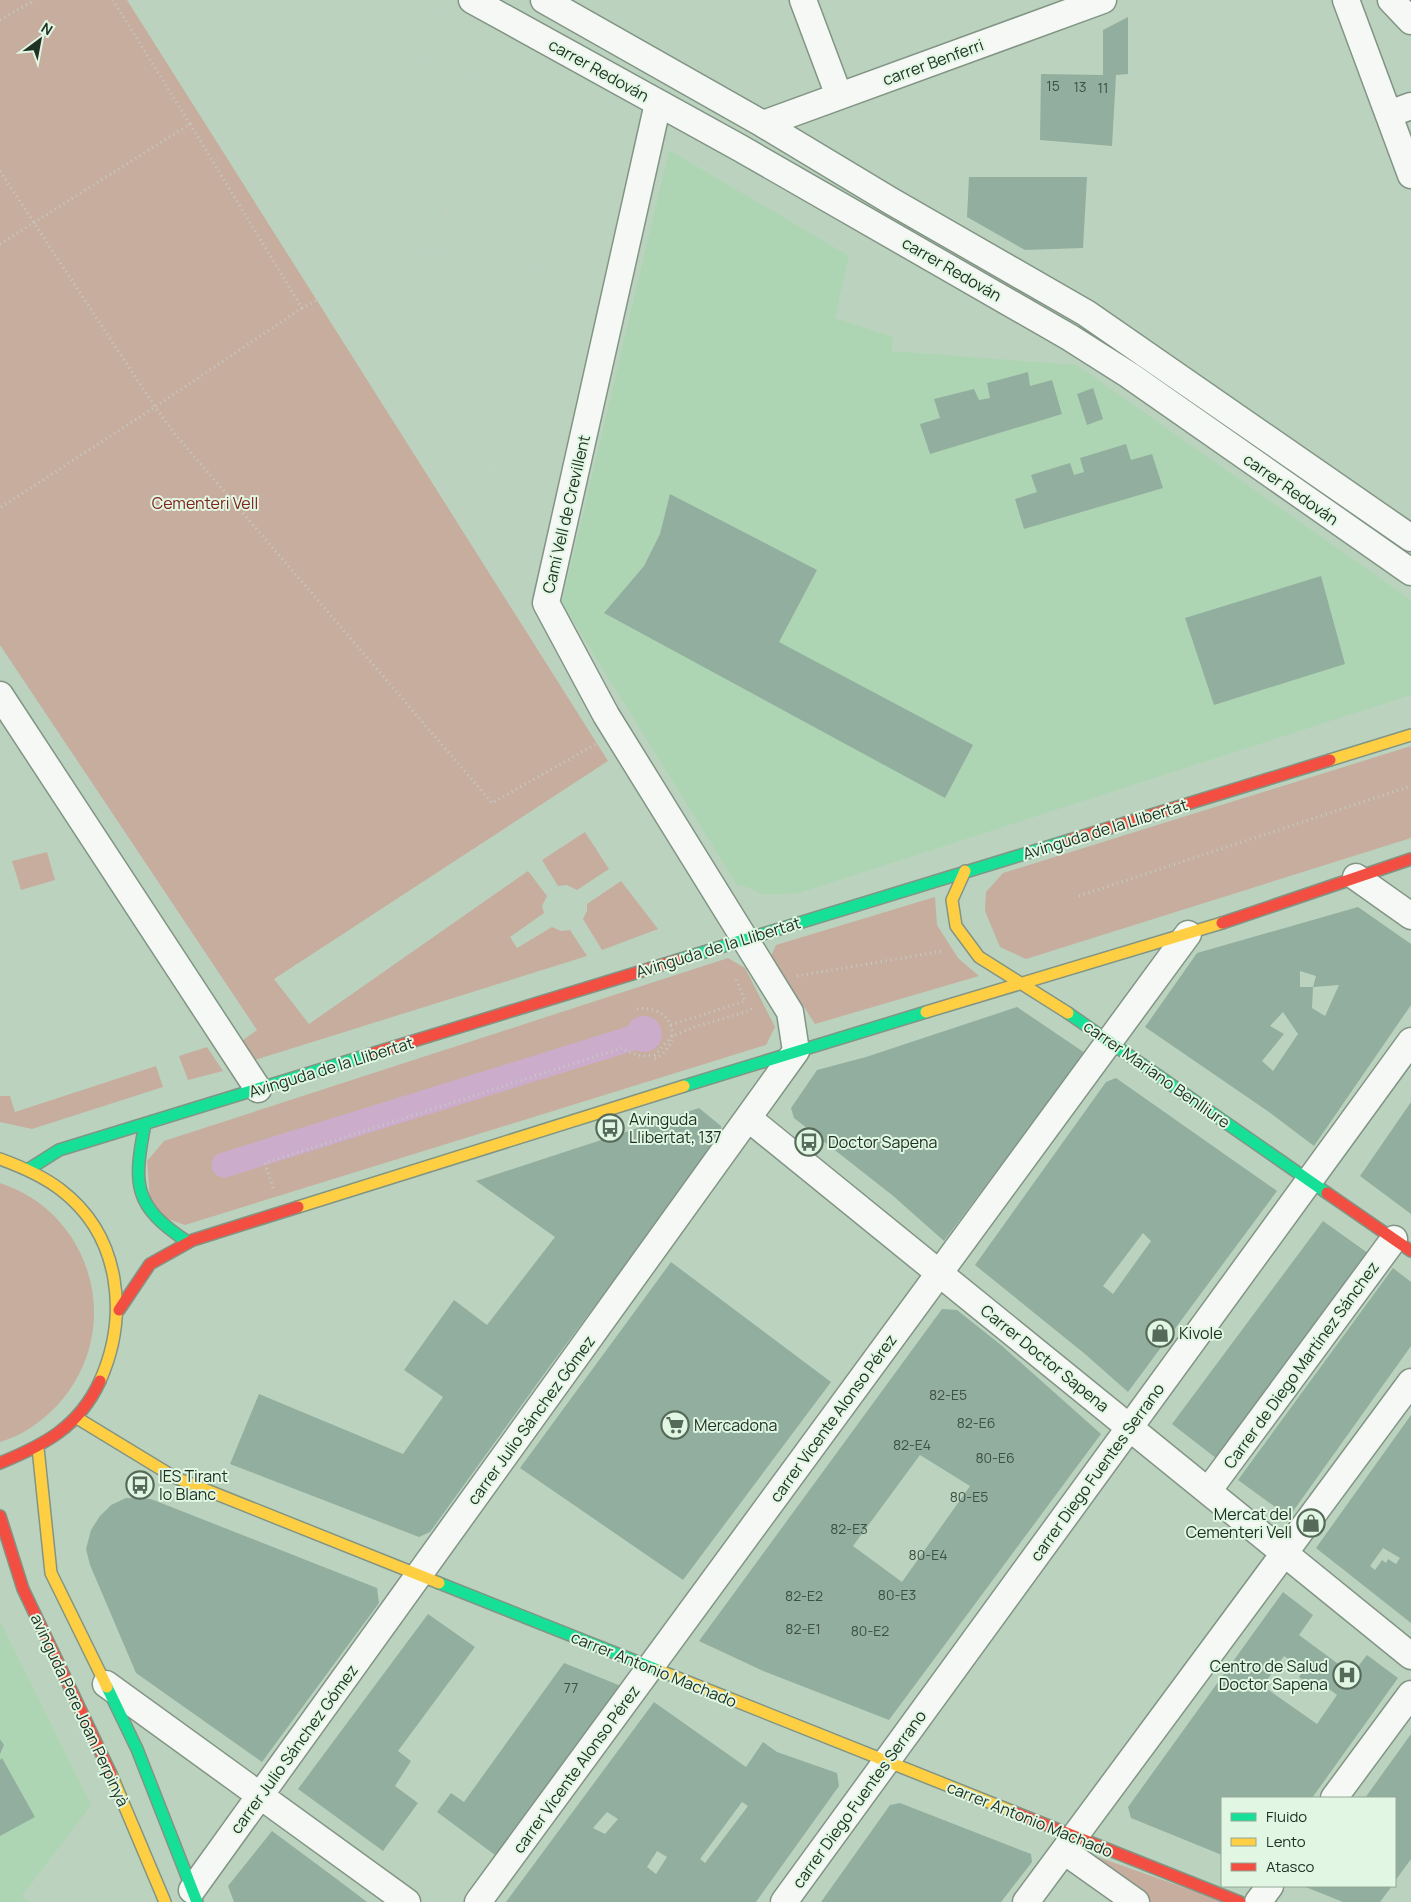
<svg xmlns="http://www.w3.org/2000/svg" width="1411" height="1902" font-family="Manrope,sans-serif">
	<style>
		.built { fill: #aed5b3 }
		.green { fill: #c7ad9e }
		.water { fill: #ccaccb }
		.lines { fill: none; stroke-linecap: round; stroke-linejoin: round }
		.canal { stroke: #ccaccb; stroke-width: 25 }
		.building { fill: #92ae9f; fill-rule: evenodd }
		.street-casing { stroke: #829585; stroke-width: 29 }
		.fast-casing { stroke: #829585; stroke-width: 14 }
		.slow-casing { stroke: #829585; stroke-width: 14 }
		.jam-casing { stroke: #829585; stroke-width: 14 }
		.path { stroke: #c5ccc6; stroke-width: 3; stroke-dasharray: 1 4; stroke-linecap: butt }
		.street { stroke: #f5f8f5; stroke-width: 26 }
		.fast { stroke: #16e098; stroke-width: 11 }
		.slow { stroke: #ffcf43; stroke-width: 11 }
		.jam { stroke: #f24e42; stroke-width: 11 }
		.labels { text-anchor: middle; stroke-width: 4; stroke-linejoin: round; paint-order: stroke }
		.number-label { font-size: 14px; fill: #3c5142 }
		.street-label { font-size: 16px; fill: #203223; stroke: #e1f7e3 }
		.park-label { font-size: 16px; fill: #81231c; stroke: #e1f7e3 }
		.poi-label { font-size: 16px; fill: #203223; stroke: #e1f7e3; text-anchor: start }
	</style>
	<rect width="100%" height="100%" fill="#bbd3be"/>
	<path class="built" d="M 669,150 L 849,256 L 835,318 L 893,337 L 892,351 L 1077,365 L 1411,600 L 1411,695 L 799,893 L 764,895 L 744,886 L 737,885 L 562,603 Z
		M 0,1621 L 91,1805 L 22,1896 L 29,1902 L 0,1902 Z"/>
	<path class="green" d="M 0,0 L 127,0 L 608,761 L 274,979 L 309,1024 L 528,871 L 547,896 L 542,906 L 544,913 L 510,937 L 517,948 L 552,927 L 561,931 L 570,930 L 587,956 L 252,1061 L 239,1043 L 257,1030 L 0,645 Z
		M 1411,746 L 1411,838 L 1026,959 L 1000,947 L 985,911 L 986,892 L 1003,873 Z
		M 585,832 L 609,869 L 577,890 L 567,885 L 558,886 L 542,860 Z
		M 47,852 L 55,880 L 21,890 L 12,861 Z
		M 621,881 L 658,929 L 602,950 L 583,919 L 587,911 L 587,904 Z
		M 935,897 L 937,925 L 958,958 L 979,976 L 815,1024 L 771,956 L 776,945 Z
		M 728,958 L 745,968 L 775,1027 L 766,1045 L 185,1225 L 151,1213 L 147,1161 L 164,1141 Z
		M 207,1047 L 223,1071 L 188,1080 L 179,1056 Z
		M 156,1066 L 163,1087 L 32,1129 L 0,1122 L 0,1096 L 10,1096 L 15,1112 Z
		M 0,1183 C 92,1213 124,1326 62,1400 C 46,1419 24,1435 0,1442 Z
		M 1078,1850 L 1225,1902 L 1148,1902 Z"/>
	<path class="water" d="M626 1034a18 18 0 1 1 36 0a18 18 0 1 1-36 0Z"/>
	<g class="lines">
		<path class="canal" d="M 224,1165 L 636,1037"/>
	</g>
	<path class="building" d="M 1128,17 L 1128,74 L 1116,75 L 1112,146 L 1040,140 L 1041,74 L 1103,75 L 1103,30 Z
		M 969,177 L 1087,177 L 1083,248 L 1025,250 L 967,217 Z
		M 1028,372 L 1030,386 L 1052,380 L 1062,414 L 930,454 L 920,424 L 940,418 L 934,399 L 974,389 L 979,400 L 990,398 L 987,383 Z
		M 1093,388 L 1103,419 L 1087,425 L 1077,394 Z
		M 1126,444 L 1131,460 L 1152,454 L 1163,488 L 1024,529 L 1015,499 L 1037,492 L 1031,475 L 1070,463 L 1074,475 L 1084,472 L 1080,458 Z
		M 670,494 L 817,570 L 779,642 L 973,745 L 945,798 L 604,613 L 644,566 L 660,534 Z
		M 1321,576 L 1345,664 L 1214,705 L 1185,618 Z
		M 1358,907 L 1411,944 L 1411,1005 L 1314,1146 L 1269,1112 L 1145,1027 L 1197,953 ZM 1300,971 L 1316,976 L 1313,987 L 1339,985 L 1325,1016 L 1312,1008 L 1313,987 L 1300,987 ZM 1283,1012 L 1298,1034 L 1273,1071 L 1262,1061 L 1284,1034 L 1270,1026 Z
		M 1017,1007 L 1085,1053 L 944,1241 L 892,1195 L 794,1118 L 791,1108 L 817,1070 L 866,1057 Z
		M 1116,1078 L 1277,1191 L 1128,1392 L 1085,1354 L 975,1265 L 1106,1082 ZM 1143,1233 L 1151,1241 L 1113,1294 L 1103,1286 Z
		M 1411,1102 L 1411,1214 L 1360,1176 Z
		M 699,1108 L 721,1126 L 722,1135 L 547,1370 L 430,1532 L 419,1537 L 230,1464 L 259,1394 L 403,1454 L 443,1397 L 404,1370 L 454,1300 L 487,1325 L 555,1237 L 476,1181 Z
		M 1323,1221 L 1372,1256 L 1221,1462 L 1172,1424 Z
		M 671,1262 L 831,1382 L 683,1580 L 520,1468 Z
		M 1393,1268 L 1411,1282 L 1411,1346 L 1289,1517 L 1238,1480 Z
		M 942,1309 L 957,1310 L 1001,1345 L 1101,1434 L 889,1720 L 761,1670 L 699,1641 ZM 920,1455 L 970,1486 L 902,1582 L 853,1546 Z
		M 1411,1415 L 1411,1623 L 1316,1548 ZM 1383,1548 L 1400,1558 L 1396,1564 L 1388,1559 L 1386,1563 L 1382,1560 L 1375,1570 L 1370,1566 Z
		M 126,1498 L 151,1499 L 377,1588 L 379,1603 L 262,1762 L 136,1673 L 90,1565 L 86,1549 L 91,1530 L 100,1516 L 111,1505 Z
		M 1283,1592 L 1313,1615 L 1299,1635 L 1352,1674 L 1367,1655 L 1398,1678 L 1312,1798 L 1222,1798 L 1222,1855 L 1131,1818 L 1128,1807 ZM 1284,1656 L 1304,1670 L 1299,1677 L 1312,1687 L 1317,1680 L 1337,1695 L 1317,1724 L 1263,1686 Z
		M 428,1614 L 475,1647 L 398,1751 L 411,1761 L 395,1786 L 418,1803 L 383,1851 L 298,1789 Z
		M 564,1663 L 621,1686 L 495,1855 L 437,1812 L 451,1793 L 464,1802 Z
		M 654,1702 L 746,1767 L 763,1742 L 777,1752 L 837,1773 L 839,1786 L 756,1902 L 506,1902 ZM 742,1802 L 748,1806 L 705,1863 L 700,1859 ZM 607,1812 L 618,1819 L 605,1834 L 593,1828 ZM 657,1851 L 667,1857 L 656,1874 L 647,1867 Z
		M 1411,1734 L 1411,1859 L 1395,1881 L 1395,1798 L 1365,1798 Z
		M 0,1739 L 4,1745 L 0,1754 Z
		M 2,1758 L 35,1817 L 0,1836 L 0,1760 Z
		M 900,1803 L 1031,1854 L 1032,1862 L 1001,1902 L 821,1902 L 890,1805 Z
		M 272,1831 L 334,1877 L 367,1902 L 234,1902 L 228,1886 Z
		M 1303,1886 L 1392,1886 L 1380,1902 L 1343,1902 Z"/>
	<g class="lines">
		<g class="street-casing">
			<path id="street" d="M 472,0 L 740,148 L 1069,337 L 1129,375 L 1411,572
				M 544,0 L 763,124 L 891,201 L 1086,313 L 1411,538
				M 803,0 L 839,96
				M 1346,0 L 1411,175
				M 1391,0 L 1411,21
				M 1389,114 L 1411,106
				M 763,124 L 1103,0
				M 0,695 L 258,1089
				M 1356,877 L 1411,916
				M 748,1118 L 1411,1656
				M 1208,1491 L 1394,1239
				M 106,1684 L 407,1902
				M 1334,1798 L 1411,1694
				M 1064,1851 L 1136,1902
				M 192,1890 L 796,1051 L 790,1012 L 606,715 L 546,603 L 658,103
				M 478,1902 L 1188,934
				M 784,1902 L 1411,1041
				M 1026,1902 L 1411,1382
				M 1258,1902 L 1270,1886"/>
		</g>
		<g class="fast-casing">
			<path id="fast" d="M 678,960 L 1070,840
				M 1068,1013 L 1327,1193
				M 684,1086 L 926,1012
				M 145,1124 C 133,1185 133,1206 188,1242
				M 29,1169 L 59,1150 L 371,1054
				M 439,1583 L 658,1670
				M 107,1687 L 137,1749 L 197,1902"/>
		</g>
		<g class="slow-casing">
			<path id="slow" d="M 1330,760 L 1411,735
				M 965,871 L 952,900 L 956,926 L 979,957 L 1068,1013
				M 926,1012 L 1222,923
				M 0,1159 C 22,1167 43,1176 61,1190 C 121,1236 129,1316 100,1381
				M 298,1207 L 684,1086
				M 77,1418 L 174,1477 L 439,1583
				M 38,1448 L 51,1573 L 107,1687
				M 658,1670 L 1014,1812
				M 111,1774 L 165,1902"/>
		</g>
		<g class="jam-casing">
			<path id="jam" d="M 1070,840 L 1330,760
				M 1222,923 L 1411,859
				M 371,1054 L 678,960
				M 1327,1193 L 1411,1251
				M 119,1310 L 150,1264 L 193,1240 L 298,1207
				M 0,1463 C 44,1445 79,1427 100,1381
				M 0,1516 L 23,1589 L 111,1774
				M 1014,1812 L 1240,1902"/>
		</g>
		<path class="path" d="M 141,0 L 321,298 L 522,613
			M 209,0 L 284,176 L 385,244 L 446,257 L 457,376 L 529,560
			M 257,0 L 305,24 L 473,74 L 525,60
			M 421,0 L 453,18
			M 0,20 L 35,0
			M 473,74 L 447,148 L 446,257 L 594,276
			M 190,124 L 302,308 L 321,298
			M 0,171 L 155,407 L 0,508
			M 0,244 L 190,124 L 113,0
			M 302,308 L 155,407 L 175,434 L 492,803 L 596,744
			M 508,592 L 524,596
			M 0,815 L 39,801
			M 1079,896 L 1411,786
			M 797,976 L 943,951
			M 637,1009 C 672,1004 686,1042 655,1059
			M 671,1025 L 745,1001 L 735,976
			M 87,1167 L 121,1216
			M 273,1188 L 265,1163 L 622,1048 C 633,1055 642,1057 655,1055 L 672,1036 L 694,1027 L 749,1011 L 754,1007
			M 132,1373 L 148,1423 L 141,1428
			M 127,1385 L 134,1418 L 130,1421
			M 70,1502 L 95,1458
			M 71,1526 L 126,1481 L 125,1479
			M 76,1548 L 82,1574"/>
		<use href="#street" class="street"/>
		<use href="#fast" class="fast"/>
		<use href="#slow" class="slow"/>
		<use href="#jam" class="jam"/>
	</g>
	<defs>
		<g id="bus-ring" transform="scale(1.4375)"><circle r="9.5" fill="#e1f7e3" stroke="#566a59" stroke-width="1.5"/><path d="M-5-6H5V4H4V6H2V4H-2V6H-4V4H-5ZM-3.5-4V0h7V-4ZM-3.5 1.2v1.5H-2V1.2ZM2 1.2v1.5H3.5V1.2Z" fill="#566a59"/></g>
		<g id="shop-ring" transform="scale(1.4375)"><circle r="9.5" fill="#e1f7e3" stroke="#566a59" stroke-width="1.5"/><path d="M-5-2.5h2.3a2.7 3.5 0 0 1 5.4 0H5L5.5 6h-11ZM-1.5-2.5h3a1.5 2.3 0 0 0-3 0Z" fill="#566a59"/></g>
		<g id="supermarket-ring" transform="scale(1.4375)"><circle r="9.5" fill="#e1f7e3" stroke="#566a59" stroke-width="1.5"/><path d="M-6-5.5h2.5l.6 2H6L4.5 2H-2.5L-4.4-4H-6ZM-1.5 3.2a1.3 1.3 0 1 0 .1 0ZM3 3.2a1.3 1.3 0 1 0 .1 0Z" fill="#566a59"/></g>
		<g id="hospital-ring" transform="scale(1.4375)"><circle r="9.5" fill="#e1f7e3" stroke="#566a59" stroke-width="1.5"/><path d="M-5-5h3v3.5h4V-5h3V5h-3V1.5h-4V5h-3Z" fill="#566a59"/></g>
	</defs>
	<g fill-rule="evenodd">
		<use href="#bus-ring" x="610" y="1128"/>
		<use href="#bus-ring" x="809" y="1142"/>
		<use href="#shop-ring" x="1160" y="1333"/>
		<use href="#supermarket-ring" x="675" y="1425"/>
		<use href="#bus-ring" x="140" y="1485"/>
		<use href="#shop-ring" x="1311" y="1523"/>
		<use href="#hospital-ring" x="1347" y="1675"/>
	</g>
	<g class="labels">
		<g class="number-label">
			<text x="1053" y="91">15</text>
			<text x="1080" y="92">13</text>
			<text x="1103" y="93">11</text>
			<text x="948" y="1400">82-E5</text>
			<text x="976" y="1428">82-E6</text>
			<text x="912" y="1450">82-E4</text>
			<text x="995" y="1463">80-E6</text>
			<text x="969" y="1502">80-E5</text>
			<text x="849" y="1534">82-E3</text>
			<text x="928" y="1560">80-E4</text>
			<text x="897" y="1600">80-E3</text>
			<text x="804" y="1601">82-E2</text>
			<text x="803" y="1634">82-E1</text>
			<text x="870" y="1636">80-E2</text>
			<text x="571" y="1693">77</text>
		</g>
		<g class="street-label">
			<text transform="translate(933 62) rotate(-20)" y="6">carrer Benferri</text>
			<text transform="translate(599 70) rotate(29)" y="6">carrer Redován</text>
			<text transform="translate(952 269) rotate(30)" y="6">carrer Redován</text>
			<text transform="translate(1291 489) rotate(35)" y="6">carrer Redován</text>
			<text transform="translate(566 514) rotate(-77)" y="6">Camí Vell de Crevillent</text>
			<text transform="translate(1105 829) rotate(-17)" y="6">Avinguda de la Llibertat</text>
			<text transform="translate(718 947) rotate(-17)" y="6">Avinguda de la Llibertat</text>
			<text transform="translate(331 1067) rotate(-17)" y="6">Avinguda de la Llibertat</text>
			<text transform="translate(1157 1074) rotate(35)" y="6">carrer Mariano Benlliure</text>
			<text transform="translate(1045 1358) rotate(39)" y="6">Carrer Doctor Sapena</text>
			<text transform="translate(1301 1365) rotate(-54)" y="6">Carrer de Diego Martínez Sánchez</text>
			<text transform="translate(833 1418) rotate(-54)" y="6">carrer Vicente Alonso Pérez</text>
			<text transform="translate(531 1420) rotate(-54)" y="6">carrer Julio Sánchez Gómez</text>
			<text transform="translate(1097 1472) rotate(-54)" y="6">carrer Diego Fuentes Serrano</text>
			<text transform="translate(654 1669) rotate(22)" y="6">carrer Antonio Machado</text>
			<text transform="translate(80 1710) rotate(65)" y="6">avinguda Pere Joan Perpinyà</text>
			<text transform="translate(294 1749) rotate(-54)" y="6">carrer Julio Sánchez Gómez</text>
			<text transform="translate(576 1769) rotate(-54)" y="6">carrer Vicente Alonso Pérez</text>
			<text transform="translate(859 1799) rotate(-54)" y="6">carrer Diego Fuentes Serrano</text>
			<text transform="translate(1030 1819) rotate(22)" y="6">carrer Antonio Machado</text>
		</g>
		<g class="park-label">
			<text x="205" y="509">Cementeri Vell</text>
		</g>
		<g class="poi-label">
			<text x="629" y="1125">Avinguda<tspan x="629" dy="18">Llibertat, 137</tspan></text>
			<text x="828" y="1148">Doctor Sapena</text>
			<text x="1179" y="1339">Kivole</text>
			<text x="694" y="1431">Mercadona</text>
			<text x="159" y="1482">IES Tirant<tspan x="159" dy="18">lo Blanc</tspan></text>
			<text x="1292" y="1520" text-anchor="end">Mercat del<tspan x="1292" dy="18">Cementeri Vell</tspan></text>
			<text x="1328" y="1672" text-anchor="end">Centro de Salud<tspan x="1328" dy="18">Doctor Sapena</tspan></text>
		</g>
	</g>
	<rect x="1221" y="1797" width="175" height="90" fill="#e1f7e3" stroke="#94a896"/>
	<rect x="1231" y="1813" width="25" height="8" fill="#16e098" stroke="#94a896"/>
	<text x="1266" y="1822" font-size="15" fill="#203223">Fluido</text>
	<rect x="1231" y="1838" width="25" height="8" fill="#ffcf43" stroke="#94a896"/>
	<text x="1266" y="1847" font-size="15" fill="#203223">Lento</text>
	<rect x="1231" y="1863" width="25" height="8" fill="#f24e42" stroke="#94a896"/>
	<text x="1266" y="1872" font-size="15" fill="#203223">Atasco</text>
	<g transform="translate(40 40) rotate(32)" stroke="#e1f7e3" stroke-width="4" paint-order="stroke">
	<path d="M0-4L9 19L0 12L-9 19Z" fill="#203223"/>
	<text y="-8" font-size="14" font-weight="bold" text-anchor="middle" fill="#203223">N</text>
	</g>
</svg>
